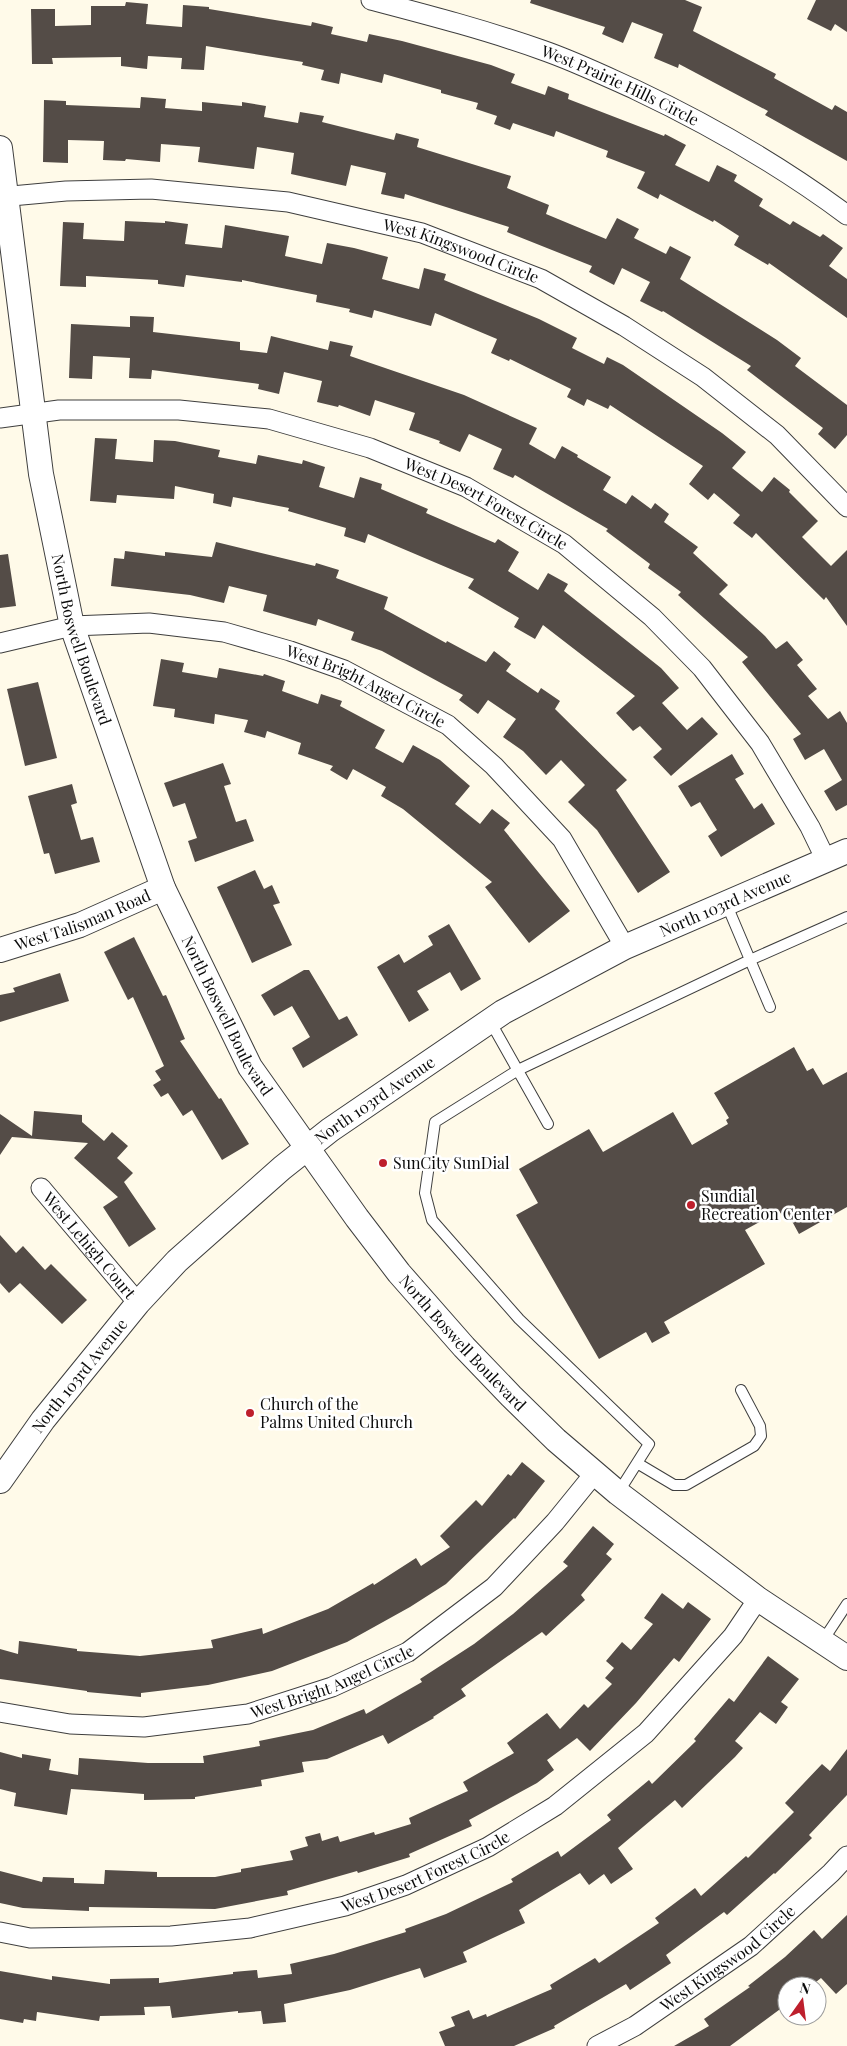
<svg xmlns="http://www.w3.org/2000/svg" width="847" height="2046" font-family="'Playfair Display',serif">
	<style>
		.building { fill: #544c47 }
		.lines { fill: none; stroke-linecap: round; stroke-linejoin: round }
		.service-casing { stroke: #3e3e3e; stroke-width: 12 }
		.minor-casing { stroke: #3e3e3e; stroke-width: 21 }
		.tertiary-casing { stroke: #3e3e3e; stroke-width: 26 }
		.service { stroke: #fff; stroke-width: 10 }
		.minor { stroke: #fff; stroke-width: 19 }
		.tertiary { stroke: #fff; stroke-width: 24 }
		.poi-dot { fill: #be1f2c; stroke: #fff; stroke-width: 2 }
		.labels { text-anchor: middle; stroke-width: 5; stroke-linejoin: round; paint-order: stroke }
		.street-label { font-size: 16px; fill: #0b0b0b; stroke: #fff }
		.poi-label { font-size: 16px; fill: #0b0b0b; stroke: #fff; text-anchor: start }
	</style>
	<rect width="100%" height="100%" fill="#fffae9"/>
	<path class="building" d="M 531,0 L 685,0 L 702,7 L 693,31 L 776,74 L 774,78 L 832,110 L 835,105 L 847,112 L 847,161 L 765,115 L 768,111 L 679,64 L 678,68 L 654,58 L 663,34 L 632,22 L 623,43 L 602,34 L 605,27 L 530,3 Z
		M 816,0 L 847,0 L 847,32 L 835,24 L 831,31 L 807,19 Z
		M 126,2 L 148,4 L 146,24 L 182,27 L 183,5 L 209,7 L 209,9 L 311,26 L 312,22 L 333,27 L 331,34 L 367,42 L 369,34 L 402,41 L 491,65 L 515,74 L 511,83 L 545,95 L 548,86 L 569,94 L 568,99 L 664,136 L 665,134 L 686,145 L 675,165 L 709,182 L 717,165 L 737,175 L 734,181 L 763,199 L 759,206 L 790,225 L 793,221 L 820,237 L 823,234 L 843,248 L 829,266 L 847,279 L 847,318 L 769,263 L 768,265 L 734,245 L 739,236 L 714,220 L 713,222 L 660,194 L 658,199 L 637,188 L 645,172 L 606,157 L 608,151 L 556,131 L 554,137 L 513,123 L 510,130 L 494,124 L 497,116 L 476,109 L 478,103 L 441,93 L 441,90 L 384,74 L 382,83 L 341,73 L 339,84 L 321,80 L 324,70 L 302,65 L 303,62 L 206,46 L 204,70 L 181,69 L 182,58 L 148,56 L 147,69 L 121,66 L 121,57 L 52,58 L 53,64 L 32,64 L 31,9 L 55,9 L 55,26 L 91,25 L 91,6 L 125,6 Z
		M 141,97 L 166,99 L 165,108 L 202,111 L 202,102 L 242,106 L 242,102 L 266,106 L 264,117 L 298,123 L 300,112 L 324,116 L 322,122 L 394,140 L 396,133 L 419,139 L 417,147 L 511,176 L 507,188 L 549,205 L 546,214 L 606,239 L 617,218 L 639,229 L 634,238 L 666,254 L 670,246 L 691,257 L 680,279 L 777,340 L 801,358 L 795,366 L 847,405 L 847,435 L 835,449 L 818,434 L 823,428 L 747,370 L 751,366 L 663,311 L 662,312 L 640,301 L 650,282 L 622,268 L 614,285 L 589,272 L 592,266 L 507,232 L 509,227 L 405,194 L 404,199 L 381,194 L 386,173 L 351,165 L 346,186 L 291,174 L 294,153 L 257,147 L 254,169 L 198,162 L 200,147 L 161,144 L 160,162 L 126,159 L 125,161 L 103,160 L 104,141 L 68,140 L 68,163 L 43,162 L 44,100 L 66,101 L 66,105 L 140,108 Z
		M 125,221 L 165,223 L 165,221 L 188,224 L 185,244 L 222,248 L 225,225 L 289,236 L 285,256 L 322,264 L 327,243 L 354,248 L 388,257 L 382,279 L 419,289 L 424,268 L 446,274 L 444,280 L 539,319 L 577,338 L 572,348 L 604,364 L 607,357 L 623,365 L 722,433 L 746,452 L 732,468 L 762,492 L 774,477 L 790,490 L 789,492 L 818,521 L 802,537 L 831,566 L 847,550 L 847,626 L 826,597 L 824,600 L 756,533 L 752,538 L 733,523 L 740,515 L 714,493 L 708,500 L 689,484 L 703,466 L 610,405 L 608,409 L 587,399 L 584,406 L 567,397 L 571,389 L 510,359 L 509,361 L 491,353 L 497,339 L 435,313 L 431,326 L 374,310 L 372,318 L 349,312 L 350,309 L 316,302 L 317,295 L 242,280 L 242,282 L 186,275 L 184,287 L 158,284 L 158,280 L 86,276 L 86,287 L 60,286 L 63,222 L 84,223 L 83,239 L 124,241 Z
		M 130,316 L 154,317 L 153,332 L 240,342 L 240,350 L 267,353 L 271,336 L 328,350 L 330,341 L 353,346 L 350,356 L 464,395 L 537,428 L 529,444 L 555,459 L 562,446 L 578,455 L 577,457 L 611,477 L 603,490 L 626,504 L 632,495 L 651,509 L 655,503 L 669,514 L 664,522 L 698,547 L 693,553 L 728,585 L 719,594 L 765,636 L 776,649 L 787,641 L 803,660 L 797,665 L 817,689 L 808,696 L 828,719 L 840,711 L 847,723 L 847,805 L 836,811 L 824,791 L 842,780 L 824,749 L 805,760 L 793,739 L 801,734 L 742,662 L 748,657 L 678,595 L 681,592 L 648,568 L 650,564 L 606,531 L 608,529 L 515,475 L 513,478 L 493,469 L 502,449 L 469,434 L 460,452 L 439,443 L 440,441 L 409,430 L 415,413 L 375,400 L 370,416 L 339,405 L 338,407 L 317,402 L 322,381 L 284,372 L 279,394 L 258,389 L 259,384 L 152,370 L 151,379 L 129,378 L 130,358 L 93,356 L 92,379 L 69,378 L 71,324 L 130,327 Z
		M 95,438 L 117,439 L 115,459 L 153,462 L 154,440 L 175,441 L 220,450 L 218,457 L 256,464 L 258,455 L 302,464 L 303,460 L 325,467 L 319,487 L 354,498 L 360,477 L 382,484 L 381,489 L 428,509 L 426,513 L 495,543 L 498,539 L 519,552 L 508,571 L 538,590 L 548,573 L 568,584 L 564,591 L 661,668 L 679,688 L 662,703 L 687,730 L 702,717 L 718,734 L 671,776 L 653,757 L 662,749 L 640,726 L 633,731 L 616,713 L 635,696 L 543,625 L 535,639 L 514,627 L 519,618 L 468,588 L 474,579 L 368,534 L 365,543 L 344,536 L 346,528 L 288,511 L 289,508 L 233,497 L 231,507 L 213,503 L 214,494 L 175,486 L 174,499 L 117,495 L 116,503 L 90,501 Z
		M 216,542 L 315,566 L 316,563 L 339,570 L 336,578 L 388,597 L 384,609 L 446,643 L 447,641 L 486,662 L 494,651 L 511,664 L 506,671 L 538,693 L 541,688 L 560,701 L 555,709 L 627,780 L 616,790 L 670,872 L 638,893 L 597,830 L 568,802 L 585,785 L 561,760 L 546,775 L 523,751 L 503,737 L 516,719 L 488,700 L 478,714 L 459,700 L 463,695 L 382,651 L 351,640 L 354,632 L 318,619 L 316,626 L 263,611 L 267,595 L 229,586 L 224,603 L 190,595 L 111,586 L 114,558 L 124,559 L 125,551 L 165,556 L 165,552 L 212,557 Z
		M 8,554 L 16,606 L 0,608 L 0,555 Z
		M 161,659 L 184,663 L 182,672 L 217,678 L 219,668 L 263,676 L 264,674 L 285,681 L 282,691 L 318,704 L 321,694 L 342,701 L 340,706 L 385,730 L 375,748 L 403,763 L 413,745 L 440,760 L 470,786 L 455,804 L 480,824 L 492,809 L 510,823 L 504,830 L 570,911 L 529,943 L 485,887 L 492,882 L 403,809 L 381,796 L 386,787 L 353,769 L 347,780 L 330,770 L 333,766 L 298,754 L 301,743 L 267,731 L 265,738 L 244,732 L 248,720 L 215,714 L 214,724 L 174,717 L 175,709 L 153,706 Z
		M 38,682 L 57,758 L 25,766 L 7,689 Z
		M 732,754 L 744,774 L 735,779 L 754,809 L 762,803 L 775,824 L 721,857 L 708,836 L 717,830 L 700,802 L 691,807 L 678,786 Z
		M 223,763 L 231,784 L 224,786 L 236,822 L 246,819 L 254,841 L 195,862 L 188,841 L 197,838 L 185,803 L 173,807 L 164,783 Z
		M 72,784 L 77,803 L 71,805 L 81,840 L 93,837 L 100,862 L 55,874 L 49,853 L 44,854 L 28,796 Z
		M 255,870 L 264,889 L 272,885 L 280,903 L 273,905 L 292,945 L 252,963 L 217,887 Z
		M 449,924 L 481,979 L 461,991 L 450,972 L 417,991 L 429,1010 L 409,1022 L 377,967 L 399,954 L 404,963 L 433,945 L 428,936 Z
		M 134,937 L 163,996 L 166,995 L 185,1039 L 180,1041 L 219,1099 L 221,1098 L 249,1144 L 222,1160 L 192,1110 L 183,1116 L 168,1093 L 161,1097 L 153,1085 L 161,1080 L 155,1071 L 164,1066 L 133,997 L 128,1000 L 104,952 Z
		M 304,970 L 309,970 L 339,1020 L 347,1016 L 358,1035 L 303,1068 L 292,1048 L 310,1037 L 292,1006 L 274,1016 L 261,995 Z
		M 60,973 L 69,1001 L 0,1022 L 0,995 L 15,992 L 13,988 Z
		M 794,1047 L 807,1071 L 813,1068 L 823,1085 L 847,1072 L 847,1207 L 799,1234 L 787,1212 L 782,1215 L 779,1211 L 745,1230 L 765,1264 L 664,1322 L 670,1333 L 652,1343 L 646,1332 L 599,1359 L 516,1215 L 538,1203 L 519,1169 L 589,1129 L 603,1152 L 673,1112 L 692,1145 L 728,1124 L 726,1120 L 729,1118 L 714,1093 Z
		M 34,1111 L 82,1115 L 82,1122 L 104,1141 L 112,1132 L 128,1146 L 117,1158 L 133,1173 L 124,1182 L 156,1229 L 129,1247 L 103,1207 L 118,1197 L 74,1158 L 88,1143 L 12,1137 L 0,1155 L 0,1114 L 32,1136 Z
		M 0,1235 L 16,1253 L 23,1246 L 45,1270 L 51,1264 L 87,1300 L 62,1324 L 20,1283 L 9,1293 L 0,1283 Z
		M 522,1462 L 545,1481 L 515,1519 L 514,1518 L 446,1584 L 410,1607 L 347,1642 L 272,1671 L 208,1685 L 141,1693 L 141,1697 L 87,1692 L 87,1691 L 0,1679 L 0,1649 L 18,1654 L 19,1641 L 77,1649 L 77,1651 L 140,1656 L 213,1648 L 211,1640 L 262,1628 L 263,1634 L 328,1609 L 373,1583 L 374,1585 L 416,1558 L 421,1566 L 450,1547 L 440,1536 L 476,1500 L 482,1506 L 508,1474 L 511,1476 Z
		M 593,1526 L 614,1544 L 606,1554 L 612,1559 L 581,1595 L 585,1600 L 546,1636 L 542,1632 L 461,1689 L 466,1696 L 433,1717 L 434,1718 L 388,1744 L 383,1735 L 327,1759 L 302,1762 L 304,1772 L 261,1780 L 262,1786 L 195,1797 L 195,1799 L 144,1800 L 144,1794 L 71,1789 L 67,1815 L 14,1806 L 16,1793 L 0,1789 L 0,1752 L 22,1758 L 22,1754 L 51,1759 L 49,1770 L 78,1775 L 79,1758 L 148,1763 L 204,1763 L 203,1756 L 260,1746 L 259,1741 L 313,1730 L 364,1709 L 366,1714 L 422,1682 L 420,1679 L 474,1644 L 513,1614 L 568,1566 L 563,1562 Z
		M 662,1593 L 683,1609 L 688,1602 L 711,1619 L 679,1662 L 674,1658 L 636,1703 L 590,1751 L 577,1738 L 547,1760 L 554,1770 L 537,1783 L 469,1820 L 472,1826 L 409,1854 L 410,1857 L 358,1873 L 357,1871 L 287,1891 L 288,1895 L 215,1909 L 89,1907 L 89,1911 L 23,1908 L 0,1903 L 0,1871 L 42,1882 L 43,1877 L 74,1878 L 74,1883 L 104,1884 L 105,1870 L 157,1872 L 157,1877 L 215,1877 L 241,1872 L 241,1869 L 293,1860 L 290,1851 L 308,1846 L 305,1837 L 320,1833 L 322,1841 L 338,1836 L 340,1842 L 374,1832 L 375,1835 L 411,1824 L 409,1818 L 468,1791 L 463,1782 L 514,1753 L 507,1743 L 547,1713 L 560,1729 L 584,1704 L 588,1708 L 612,1684 L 605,1678 L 614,1668 L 606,1661 L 622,1642 L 631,1650 L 653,1624 L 644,1618 Z
		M 768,1656 L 799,1679 L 781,1702 L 788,1707 L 776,1724 L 760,1712 L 735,1741 L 743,1748 L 735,1757 L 682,1808 L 675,1800 L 618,1848 L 633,1869 L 611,1884 L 604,1874 L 589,1885 L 580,1873 L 519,1910 L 525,1923 L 463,1952 L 467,1962 L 424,1978 L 420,1968 L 350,1990 L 284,2004 L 286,2022 L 263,2024 L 261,2011 L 238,2013 L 238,2011 L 172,2018 L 170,2006 L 144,2007 L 145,2015 L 100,2016 L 99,2021 L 37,2012 L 36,2021 L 24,2019 L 23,2023 L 0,2019 L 0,1971 L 52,1980 L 52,1976 L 110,1984 L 110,1979 L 159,1978 L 159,1983 L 233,1974 L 233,1972 L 257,1970 L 258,1978 L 292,1974 L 290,1964 L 334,1954 L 406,1932 L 405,1929 L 446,1914 L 513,1882 L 511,1879 L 558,1851 L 561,1857 L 611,1820 L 607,1815 L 649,1780 L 652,1784 L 696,1741 L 694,1739 L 729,1698 L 734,1702 Z
		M 847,1749 L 847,1795 L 809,1835 L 812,1838 L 775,1874 L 774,1873 L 727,1915 L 724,1912 L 666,1955 L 671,1963 L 630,1990 L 626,1984 L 554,2026 L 555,2028 L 514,2046 L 445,2046 L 439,2032 L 455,2026 L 451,2017 L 469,2010 L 473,2019 L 486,2014 L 487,2017 L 552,1989 L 550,1985 L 595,1958 L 599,1963 L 659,1923 L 655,1918 L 695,1888 L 701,1896 L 746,1856 L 748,1858 L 794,1812 L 785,1803 L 822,1764 L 830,1771 Z
		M 847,1915 L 847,1984 L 836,1994 L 821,1978 L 811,1986 L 787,1986 L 787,2004 L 730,2046 L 674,2046 L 709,2026 L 704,2019 L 750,1987 L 748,1986 L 785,1957 L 814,1930 L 822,1939 Z"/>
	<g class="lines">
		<g class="service-casing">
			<path id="service" d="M 726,903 L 770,1007
				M 490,1021 L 548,1124
				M 637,1463 L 674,1485 L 686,1485 L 754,1446 L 761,1436 L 760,1426 L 741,1390
				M 618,1493 L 649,1444 L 519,1319 L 432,1220 L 425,1193 L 435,1122 L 518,1070 L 750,960 L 847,917
				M 822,1642 L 847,1604"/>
		</g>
		<g class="minor-casing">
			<g id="minor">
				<path id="s1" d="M 371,0 C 428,15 486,30 542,50 C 574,61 605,76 636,90 C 710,125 781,166 847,215"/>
				<path id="s2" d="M 0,197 L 66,191 L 151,189 L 288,202 L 422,233 L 541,279 L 624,326 L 703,377 L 777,435 L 847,507"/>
				<path id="s3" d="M 0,418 L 59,410 L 179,410 L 269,419 L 370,448 L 466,487 L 564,544 L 652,617 L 702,668 L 760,743 L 810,827 L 826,860"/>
				<path id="s4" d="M 0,643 L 72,626 L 149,623 L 224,632 L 290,651 L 344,670 L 448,725 L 494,766 L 562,839 L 625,947"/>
				<path id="s5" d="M 41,1188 L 138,1303"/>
				<path id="s6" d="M 0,1712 L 70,1724 L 144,1727 L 248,1714 L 332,1687 L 408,1652 L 494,1587 L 555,1522 L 594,1474"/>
				<path id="s7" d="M 0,1932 L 30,1938 L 171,1936 L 250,1928 L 345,1906 L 406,1885 L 488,1847 L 555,1806 L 646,1733 L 733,1636 L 758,1599"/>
				<path id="s8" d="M 597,2046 L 635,2026 L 751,1946 L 831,1873 L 847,1856"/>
			</g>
		</g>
		<g class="tertiary-casing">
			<g id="tertiary">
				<path id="s9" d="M 0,148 L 41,474 L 72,626 L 163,888 L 250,1067 L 357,1218 L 399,1273 L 464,1347 L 511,1396 L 556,1440 L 618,1493 L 758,1599 L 847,1658"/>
				<path id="s10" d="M 0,950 L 80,925 L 163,888"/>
				<path id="s11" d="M 0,1481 L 43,1420 L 138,1303 L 177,1261 L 282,1168 L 330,1130 L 503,1012 L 625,947 L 847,851"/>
			</g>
		</g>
		<use href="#service" class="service"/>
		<use href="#minor" class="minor"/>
		<use href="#tertiary" class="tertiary"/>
	</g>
	<g class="poi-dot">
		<circle cx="383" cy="1163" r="5"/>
		<circle cx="691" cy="1205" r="5"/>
		<circle cx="250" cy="1413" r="5"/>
	</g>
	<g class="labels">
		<g class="street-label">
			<text dy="6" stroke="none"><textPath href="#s1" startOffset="264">West Prairie Hills Circle</textPath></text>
			<text dy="6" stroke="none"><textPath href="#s2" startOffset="469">West Kingswood Circle</textPath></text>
			<text dy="6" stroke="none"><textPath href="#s3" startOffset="504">West Desert Forest Circle</textPath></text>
			<text dy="6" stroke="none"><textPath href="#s9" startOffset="499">North Boswell Boulevard</textPath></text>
			<text dy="6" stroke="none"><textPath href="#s4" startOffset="379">West Bright Angel Circle</textPath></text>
			<text dy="6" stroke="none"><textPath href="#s11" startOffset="941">North 103rd Avenue</textPath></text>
			<text dy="6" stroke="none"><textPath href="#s10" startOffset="88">West Talisman Road</textPath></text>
			<text dy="6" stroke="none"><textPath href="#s9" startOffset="904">North Boswell Boulevard</textPath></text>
			<text dy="6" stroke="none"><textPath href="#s11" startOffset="538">North 103rd Avenue</textPath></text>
			<text dy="6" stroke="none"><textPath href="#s5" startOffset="75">West Lehigh Court</textPath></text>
			<text dy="6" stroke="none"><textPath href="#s9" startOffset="1309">North Boswell Boulevard</textPath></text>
			<text dy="6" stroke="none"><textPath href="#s11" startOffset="132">North 103rd Avenue</textPath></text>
			<text dy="6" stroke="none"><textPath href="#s6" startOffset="340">West Bright Angel Circle</textPath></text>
			<text dy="6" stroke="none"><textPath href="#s7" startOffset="436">West Desert Forest Circle</textPath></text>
			<text dy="6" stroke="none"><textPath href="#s8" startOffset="158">West Kingswood Circle</textPath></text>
		</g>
		<g class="poi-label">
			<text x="393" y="1169">SunCity SunDial</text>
			<text x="701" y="1202">Sundial<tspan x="701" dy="18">Recreation Center</tspan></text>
			<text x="260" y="1410">Church of the<tspan x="260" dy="18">Palms United Church</tspan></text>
		</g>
	</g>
	<g transform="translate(802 2001) rotate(14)"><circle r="24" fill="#ffffff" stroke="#9d9d9d"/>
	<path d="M0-4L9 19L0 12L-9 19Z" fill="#be1f2c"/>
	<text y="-8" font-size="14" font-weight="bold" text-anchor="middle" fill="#0b0b0b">N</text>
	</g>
</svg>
